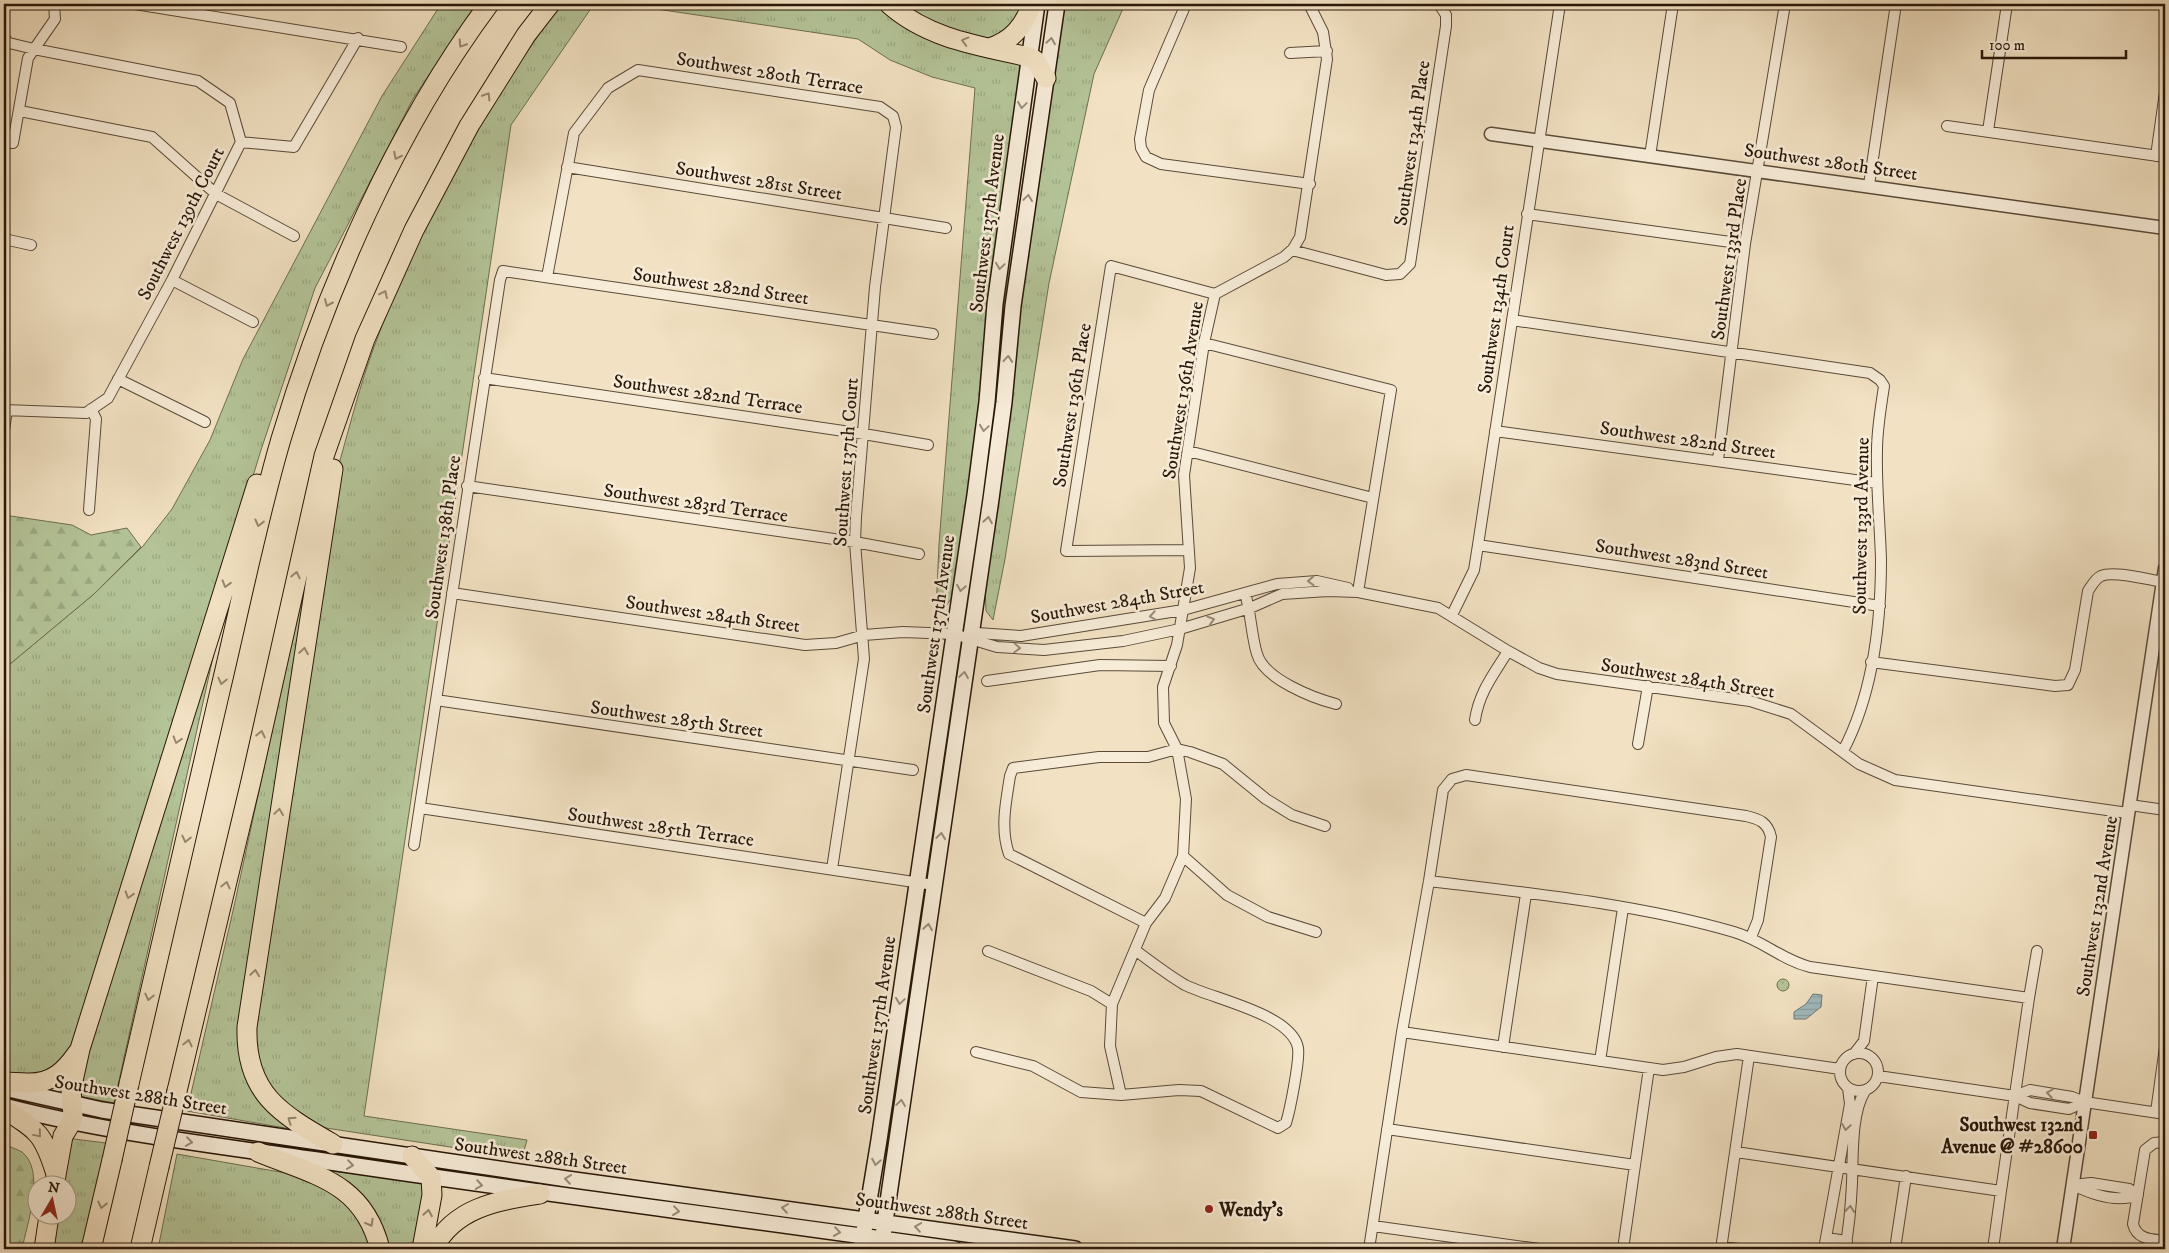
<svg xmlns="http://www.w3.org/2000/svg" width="2169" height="1253" font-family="'IM FELL DW Pica',serif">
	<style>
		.grass { fill: url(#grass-tufts); stroke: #6e6e50 }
		.forest { fill: url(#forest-firs); stroke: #6e6e50 }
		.park { fill: url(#park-dots); stroke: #6e6e50 }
		.water { fill: url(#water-rules); stroke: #6f7976 }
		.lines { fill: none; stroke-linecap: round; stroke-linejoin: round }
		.minor-casing { stroke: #5a4a38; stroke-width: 12 }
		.tertiary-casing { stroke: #5a4a38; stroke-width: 15 }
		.secondary-casing { stroke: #281709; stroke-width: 18 }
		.motorway-casing { stroke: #281709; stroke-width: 21 }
		.minor { stroke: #f7ecd8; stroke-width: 10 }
		.tertiary { stroke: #f7ecd8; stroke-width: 12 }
		.secondary { stroke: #f7ecd8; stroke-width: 15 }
		.motorway { stroke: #f2e2c3; stroke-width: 19 }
		.motorway-bridge-casing { stroke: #281709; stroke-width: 21; stroke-linecap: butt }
		.motorway-bridge { stroke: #f2e2c3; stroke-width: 19 }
		.oneway { stroke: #97876f }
		.oneway2 { stroke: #9a8c7b }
		.poi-dot { fill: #8f2418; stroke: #f7ecd8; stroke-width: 2 }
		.labels { text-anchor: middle; stroke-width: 5; stroke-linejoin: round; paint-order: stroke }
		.street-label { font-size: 19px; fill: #281709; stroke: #f7ecd8 }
		.poi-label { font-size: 19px; font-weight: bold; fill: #281709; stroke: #f7ecd8; text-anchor: end }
	</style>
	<defs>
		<pattern id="grass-tufts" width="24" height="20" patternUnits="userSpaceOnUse" patternTransform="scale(1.25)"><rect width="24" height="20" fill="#b4c498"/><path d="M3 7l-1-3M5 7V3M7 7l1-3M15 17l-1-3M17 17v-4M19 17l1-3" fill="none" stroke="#9ba882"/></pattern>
		<pattern id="forest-firs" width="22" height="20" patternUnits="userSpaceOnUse" patternTransform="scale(1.25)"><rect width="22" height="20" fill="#b4c498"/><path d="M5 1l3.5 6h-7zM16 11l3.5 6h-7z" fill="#9ba882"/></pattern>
		<pattern id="park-dots" width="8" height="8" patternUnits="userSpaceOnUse" patternTransform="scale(1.25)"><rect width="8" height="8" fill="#b4c498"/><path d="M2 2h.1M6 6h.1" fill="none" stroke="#9ba882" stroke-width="1.8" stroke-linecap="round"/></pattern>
		<pattern id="water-rules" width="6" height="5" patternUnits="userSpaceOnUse" patternTransform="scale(1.25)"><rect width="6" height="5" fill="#9fbbbe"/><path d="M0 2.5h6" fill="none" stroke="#89a0a2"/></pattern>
	</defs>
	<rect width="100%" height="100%" fill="#f2e2c3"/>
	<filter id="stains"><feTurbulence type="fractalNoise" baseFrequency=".004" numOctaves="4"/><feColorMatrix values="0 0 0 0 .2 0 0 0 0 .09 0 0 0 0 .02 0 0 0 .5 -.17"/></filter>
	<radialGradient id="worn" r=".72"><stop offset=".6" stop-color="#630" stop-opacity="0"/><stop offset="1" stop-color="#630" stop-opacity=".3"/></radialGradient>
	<path class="grass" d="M 441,4 L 476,4 L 413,99 L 315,288 L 261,450 L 161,776 L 76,1038 L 55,1074 L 4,1077 L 4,669 L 94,594 L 143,546 L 172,509 L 210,440 L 243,359 L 382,96 Z
		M 560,4 L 594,4 L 511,125 L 364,1116 L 527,1140 L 522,1158 L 326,1128 L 310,1123 L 281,1105 L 253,1056 L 251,1035 L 339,464 C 350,425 360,385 374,347 C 419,225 485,110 560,4 Z
		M 623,4 L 881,4 L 1023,63 L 983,390 L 954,595 L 943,610 L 936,611 L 939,544 L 975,88 L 932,77 L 890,60 L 858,39 Z
		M 898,4 L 1027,4 L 1022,19 L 995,40 L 953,33 Z
		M 1065,4 L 1125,4 L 1094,74 L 1049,283 L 1005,559 L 993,620 L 986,611 L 985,586 L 1019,315 Z
		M 312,545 L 241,1028 L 291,1129 L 187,1111 L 235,902 Z
		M 220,626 L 114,1103 L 74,1095 Z
		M 66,1138 L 106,1143 L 81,1249 L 50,1249 L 56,1216 L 68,1216 L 68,1186 L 60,1185 Z
		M 177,1154 L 320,1179 L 352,1204 L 376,1249 L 158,1249 Z
		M 324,1170 L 425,1183 L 419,1249 L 385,1249 Z"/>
	<path class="forest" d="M 4,515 L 72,525 L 91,535 L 127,528 L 141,547 L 94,594 L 4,669 Z
		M 4,1144 C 9,1147 17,1149 22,1152 C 46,1171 27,1224 22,1249 L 4,1249 Z"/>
	<path class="park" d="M1777 985a6 6 0 1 1 12 0a6 6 0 1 1-12 0Z"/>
	<path class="water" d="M 1813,994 L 1822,995 L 1821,1007 L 1806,1019 L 1794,1019 L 1794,1012 L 1806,1004 Z"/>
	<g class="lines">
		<g class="minor-casing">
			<path id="minor" d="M 135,4 L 401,47
				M 1186,4 L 1149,90 L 1140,139 L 1141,148 L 1146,157 L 1161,164 L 1310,184
				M 4,38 L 9,43 L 34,49 L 198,81 L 230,103 L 241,142
				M 1290,53 L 1327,51
				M 20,111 L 152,137 L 216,194 L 294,236
				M 1947,126 L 2165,157
				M 1988,131 L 2007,4
				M 4,142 L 13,143 L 28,58 L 55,19 L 54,4
				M 1650,156 L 1673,4
				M 2156,156 L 2165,92
				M 567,167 L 946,228
				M 1869,185 L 1896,4
				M 1527,214 L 1745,244
				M 4,239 L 31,245
				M 1292,250 L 1386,275 L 1400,274 L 1410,264 L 1446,26 L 1446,15 L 1439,4
				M 547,277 L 574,133 L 608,88 L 638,70 L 880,107 L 893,116 L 896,127 L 875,287 L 856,517 L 855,542 L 864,659 L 832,869
				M 172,280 L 253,322
				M 1215,294 L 1284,257 L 1293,249 L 1300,237 L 1327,59 L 1323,32 L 1309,4
				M 1512,320 L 1870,373 L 1880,380 L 1884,386 C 1881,407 1877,429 1877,450 C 1876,487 1880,523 1881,560 C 1881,624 1873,694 1843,751
				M 1204,343 L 1391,390 L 1358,592
				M 484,378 L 864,434 L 928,445
				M 118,379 L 205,422
				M 4,410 L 86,413 L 108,398 L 172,280 L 241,142 L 294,147 L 358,38
				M 4,430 L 7,410
				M 1495,431 L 1877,483
				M 1188,451 L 1373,498
				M 1718,460 L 1745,244 L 1785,4
				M 467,486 L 855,542 L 919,554
				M 89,510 L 96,419 L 91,409
				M 1478,545 L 1880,606
				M 1188,550 L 1066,551 L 1111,266 L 1215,294
				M 452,593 L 805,645 L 836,643 L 864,635 L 903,632 L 954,634 L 997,647 L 1044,650 L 1123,641 L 1180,629 L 1250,608 L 1282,594 L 1328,591 L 1358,592 L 1438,608 L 1508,651 L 1539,668 L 1557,674 L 1750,701 L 1791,714 L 1859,764 L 1895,780 L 2128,813
				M 1245,593 C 1251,613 1251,634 1257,654 C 1264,679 1313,698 1336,704
				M 1452,615 L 1474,570 L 1478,545 L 1560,4
				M 970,638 L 977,633 L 1021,636 L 1183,610 L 1277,584 L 1317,581 L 1348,588
				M 1871,662 L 2055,686 L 2068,685 L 2075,670 L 2088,591 C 2092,585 2095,579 2101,576 C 2114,570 2149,580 2163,582
				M 987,681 L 1100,665 L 1171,666
				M 436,700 L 913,770
				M 1475,720 C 1479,692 1494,674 1508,651
				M 1638,744 L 1648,686
				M 2130,805 L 2165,810
				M 420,808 L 934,885
				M 414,845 L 500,280 L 503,271 L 933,334
				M 1183,856 L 1227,895 L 1268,917 L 1316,932
				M 1429,881 C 1529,893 1638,904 1734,932 C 1762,940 1782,960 1810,967 L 2029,998 L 2037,951
				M 1146,923 L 1009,854 C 1000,828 1006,802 1010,776 L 1013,768 L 1099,757 L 1148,757 L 1177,749 L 1190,752 L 1223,764 L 1266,799 L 1292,815 L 1325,826
				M 988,951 L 1091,991 L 1112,1004
				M 1402,1032 L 1663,1070 L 1684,1067 L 1716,1057 L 1737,1054 L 1840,1069
				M 1503,1047 L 1526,894
				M 976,1052 L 1033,1066 L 1081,1092 L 1121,1095 L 1179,1090 L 1201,1091 L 1278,1128 L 1286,1123 C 1290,1110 1300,1060 1298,1048 C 1292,1014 1213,999 1185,985 C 1168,975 1151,962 1135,950
				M1840 1072a19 19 0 1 1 38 0a19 19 0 1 1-38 0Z
				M 1854,1054 L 1864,1041 L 1873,976
				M 1600,1061 L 1623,908
				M 1878,1076 L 2015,1096 L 2030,1103 L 2069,1109 L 2085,1102
				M 1121,1095 L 1110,1046 L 1112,1004 L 1146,923 L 1165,898 L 1183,856 L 1186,799 L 1177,749 L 1164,723 L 1163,687 L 1177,645 L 1190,568 L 1184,475 L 1204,343 L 1215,294
				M 2015,1096 L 2030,1090 L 2072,1097 L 2085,1102 L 2165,1114
				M 2156,1112 L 2165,1047
				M 1387,1129 L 1635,1165 L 1623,1249
				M 2165,1142 L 2154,1143 L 2145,1150 L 2133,1224 C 2137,1240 2152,1239 2165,1241
				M 1736,1152 L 2001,1191 L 1993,1249
				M 1635,1165 L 1649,1068
				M 2091,1183 L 2129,1189 L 2138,1195 C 2117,1203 2091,1194 2073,1185 Z
				M 2001,1191 L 2029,998
				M 1373,1226 L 1539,1249
				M 1826,1238 L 1847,1241
				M 1722,1247 L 1739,1249
				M 1369,1249 L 1402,1032 L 1429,881 L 1443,790 L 1452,779 L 1466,775 L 1746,816 C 1760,819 1768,823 1771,837 L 1758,920 L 1751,937
				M 1721,1249 L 1749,1056
				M 1824,1249 L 1850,1104 L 1848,1088
				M 1845,1249 C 1849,1228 1851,1205 1852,1183 C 1853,1157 1851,1113 1865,1091
				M 1895,1249 L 1906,1176"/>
		</g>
		<g class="tertiary-casing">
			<path id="tertiary" d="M 1491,134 L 2165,228
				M 2063,1249 L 2165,568"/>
		</g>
		<g class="secondary-casing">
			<path id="secondary" d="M 4,1088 L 102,1110 L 567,1179 L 1075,1249
				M 8,1107 C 113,1134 222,1146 330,1162 C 537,1193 746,1219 954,1249
				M 861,1249 L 879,1140 L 975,495 L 987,402 L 995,304 L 1037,4
				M 881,1249 L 991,499 L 1004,402 L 1013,306 L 1057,4"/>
		</g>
		<g class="motorway-casing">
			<path id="motorway" d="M 889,4 C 928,39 980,46 1029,57 L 1035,60 L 1046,78
				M 989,48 C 1012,41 1024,26 1032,4
				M 4,1082 C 12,1082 19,1083 27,1083 C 52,1084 65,1071 78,1052
				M 129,1084 C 159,953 190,822 220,691 C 240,607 257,521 281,439 C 326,289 396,129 489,4
				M 177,1091 L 251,781 L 324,456 L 365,339 L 414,230 L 469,126 L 526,35 L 550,4
				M 4,1109 C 37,1130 43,1133 55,1171
				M 333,1144 C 281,1114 245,1094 247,1027 L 333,469
				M 258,1152 C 313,1175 363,1181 380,1249
				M 412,1156 L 431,1177 L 432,1195 L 422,1249
				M 54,1186 L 63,1136 L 71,1123 L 73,1116 L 71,1090 L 80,1049 L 257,484
				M 44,1249 L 49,1216
				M 91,1249 L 112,1160
				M 140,1249 L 159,1167
				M 433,1249 C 455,1207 497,1201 540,1194"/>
		</g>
		<use href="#minor" class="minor"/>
		<use href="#tertiary" class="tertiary"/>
		<use href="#secondary" class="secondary"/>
		<use href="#motorway" class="motorway"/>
		<g class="motorway-bridge-casing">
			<path id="motorway-bridge" d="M 112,1160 L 129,1084
				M 159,1167 L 177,1091"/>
		</g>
		<use href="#motorway-bridge" class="motorway-bridge"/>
	</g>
	<defs><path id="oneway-chevron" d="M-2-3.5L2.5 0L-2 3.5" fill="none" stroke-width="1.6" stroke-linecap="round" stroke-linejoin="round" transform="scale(1.25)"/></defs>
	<g class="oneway">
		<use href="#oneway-chevron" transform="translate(965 41) rotate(-165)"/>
		<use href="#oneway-chevron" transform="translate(462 44) rotate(123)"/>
		<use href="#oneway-chevron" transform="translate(487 96) rotate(-58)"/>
		<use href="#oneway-chevron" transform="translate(397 156) rotate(117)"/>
		<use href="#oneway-chevron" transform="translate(384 294) rotate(-65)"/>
		<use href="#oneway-chevron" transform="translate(328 303) rotate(114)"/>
		<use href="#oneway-chevron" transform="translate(259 523) rotate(104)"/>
		<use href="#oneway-chevron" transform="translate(296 575) rotate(-78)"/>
		<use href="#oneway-chevron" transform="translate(226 584) rotate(107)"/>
		<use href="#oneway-chevron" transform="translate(304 651) rotate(-81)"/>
		<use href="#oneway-chevron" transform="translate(222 681) rotate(103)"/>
		<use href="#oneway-chevron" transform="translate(261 734) rotate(-78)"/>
		<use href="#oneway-chevron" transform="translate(177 740) rotate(107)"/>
		<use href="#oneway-chevron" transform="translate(279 812) rotate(-82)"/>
		<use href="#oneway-chevron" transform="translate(186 839) rotate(103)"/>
		<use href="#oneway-chevron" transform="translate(226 885) rotate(-77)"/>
		<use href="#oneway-chevron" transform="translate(129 895) rotate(107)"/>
		<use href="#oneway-chevron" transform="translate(255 973) rotate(-82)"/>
		<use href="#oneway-chevron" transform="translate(149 997) rotate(103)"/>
		<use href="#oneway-chevron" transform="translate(188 1043) rotate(-77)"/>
		<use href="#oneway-chevron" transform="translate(291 1120) rotate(-146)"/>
		<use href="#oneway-chevron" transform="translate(38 1134) rotate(50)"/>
		<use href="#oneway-chevron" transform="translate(102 1205) rotate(103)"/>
		<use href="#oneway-chevron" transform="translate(428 1213) rotate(-80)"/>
		<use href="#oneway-chevron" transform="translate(370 1223) rotate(61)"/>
	</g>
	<g class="oneway2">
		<use href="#oneway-chevron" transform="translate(1051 41) rotate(-81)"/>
		<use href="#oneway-chevron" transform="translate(1022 105) rotate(98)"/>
		<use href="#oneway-chevron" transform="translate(1028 198) rotate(-82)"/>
		<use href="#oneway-chevron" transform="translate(1000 266) rotate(98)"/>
		<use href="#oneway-chevron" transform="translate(1008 359) rotate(-85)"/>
		<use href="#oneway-chevron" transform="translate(984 428) rotate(98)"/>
		<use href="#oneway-chevron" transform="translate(988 520) rotate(-81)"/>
		<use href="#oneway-chevron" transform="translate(1311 581) rotate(178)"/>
		<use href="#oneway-chevron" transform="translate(961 588) rotate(99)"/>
		<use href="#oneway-chevron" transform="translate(1153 616) rotate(170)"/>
		<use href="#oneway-chevron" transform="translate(1211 620) rotate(-17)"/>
		<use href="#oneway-chevron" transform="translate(1017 648) rotate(3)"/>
		<use href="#oneway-chevron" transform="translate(964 675) rotate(-82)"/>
		<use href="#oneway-chevron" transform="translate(941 836) rotate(-82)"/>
		<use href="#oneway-chevron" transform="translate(928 927) rotate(-81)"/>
		<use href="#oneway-chevron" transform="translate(900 1001) rotate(98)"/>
		<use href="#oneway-chevron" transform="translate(2050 1093) rotate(-171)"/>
		<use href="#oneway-chevron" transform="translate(901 1103) rotate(-82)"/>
		<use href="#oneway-chevron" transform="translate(1846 1127) rotate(99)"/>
		<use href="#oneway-chevron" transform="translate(189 1142) rotate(8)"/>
		<use href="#oneway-chevron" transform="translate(876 1162) rotate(100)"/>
		<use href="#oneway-chevron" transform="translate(350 1165) rotate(8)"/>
		<use href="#oneway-chevron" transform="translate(568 1179) rotate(-172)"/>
		<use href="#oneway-chevron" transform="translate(479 1185) rotate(9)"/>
		<use href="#oneway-chevron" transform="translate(785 1208) rotate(-172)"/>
		<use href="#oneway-chevron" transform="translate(1850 1209) rotate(-84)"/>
		<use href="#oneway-chevron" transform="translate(676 1211) rotate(7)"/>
		<use href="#oneway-chevron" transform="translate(918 1227) rotate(-172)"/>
		<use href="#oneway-chevron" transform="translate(837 1232) rotate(8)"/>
	</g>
	<g class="poi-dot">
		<rect x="2088" y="1130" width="10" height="10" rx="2.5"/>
		<circle cx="1209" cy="1209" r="5"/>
	</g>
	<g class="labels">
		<g class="street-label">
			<text transform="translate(770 72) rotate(9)" y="7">Southwest 280th Terrace</text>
			<text transform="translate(1411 143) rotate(-82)" y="7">Southwest 134th Place</text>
			<text transform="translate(1831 161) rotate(8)" y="7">Southwest 280th Street</text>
			<text transform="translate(759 180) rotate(9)" y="7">Southwest 281st Street</text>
			<text transform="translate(180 223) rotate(-63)" y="7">Southwest 139th Court</text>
			<text transform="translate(986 223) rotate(-83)" y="7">Southwest 137th Avenue</text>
			<text transform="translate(1728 259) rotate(-82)" y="7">Southwest 133rd Place</text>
			<text transform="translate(721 285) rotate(8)" y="7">Southwest 282nd Street</text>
			<text transform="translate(1495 309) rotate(-82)" y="7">Southwest 134th Court</text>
			<text transform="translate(1182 390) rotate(-81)" y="7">Southwest 136th Avenue</text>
			<text transform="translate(708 393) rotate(8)" y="7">Southwest 282nd Terrace</text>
			<text transform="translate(1071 405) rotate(-81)" y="7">Southwest 136th Place</text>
			<text transform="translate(1688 439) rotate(8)" y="7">Southwest 282nd Street</text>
			<text transform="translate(845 462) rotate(-86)" y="7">Southwest 137th Court</text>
			<text transform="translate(696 502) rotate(8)" y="7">Southwest 283rd Terrace</text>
			<text transform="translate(1860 526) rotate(-89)" y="7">Southwest 133rd Avenue</text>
			<text transform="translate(442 537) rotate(-82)" y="7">Southwest 138th Place</text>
			<text transform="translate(1682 558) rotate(9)" y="7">Southwest 283nd Street</text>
			<text transform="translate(1117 601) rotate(-10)" y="7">Southwest 284th Street</text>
			<text transform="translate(713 613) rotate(8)" y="7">Southwest 284th Street</text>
			<text transform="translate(935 624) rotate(-82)" y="7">Southwest 137th Avenue</text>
			<text transform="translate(1688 677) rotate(9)" y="7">Southwest 284th Street</text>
			<text transform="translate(677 718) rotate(8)" y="7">Southwest 285th Street</text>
			<text transform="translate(661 826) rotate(8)" y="7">Southwest 285th Terrace</text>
			<text transform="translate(2096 906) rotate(-81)" y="7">Southwest 132nd Avenue</text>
			<text transform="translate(876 1025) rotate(-82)" y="7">Southwest 137th Avenue</text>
			<text transform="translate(141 1094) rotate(9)" y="7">Southwest 288th Street</text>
			<text transform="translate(541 1155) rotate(8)" y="7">Southwest 288th Street</text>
			<text transform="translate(942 1210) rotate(8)" y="7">Southwest 288th Street</text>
		</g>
		<g class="poi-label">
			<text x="2083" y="1131">Southwest 132nd<tspan x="2083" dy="22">Avenue @ #28600</tspan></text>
			<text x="1219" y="1216" text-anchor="start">Wendy's</text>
		</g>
	</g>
	<rect width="2169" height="1253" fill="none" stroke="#f2e2c3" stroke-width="20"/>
	<rect x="5" y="5" width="2159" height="1243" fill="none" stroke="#281709" stroke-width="2.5"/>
	<rect x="10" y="10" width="2149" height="1233" fill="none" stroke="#281709"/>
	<g transform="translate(52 1200) rotate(9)"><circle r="24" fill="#f7ecd8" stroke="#a49785"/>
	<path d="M0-4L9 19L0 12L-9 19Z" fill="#8f2418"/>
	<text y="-8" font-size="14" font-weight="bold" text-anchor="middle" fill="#281709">N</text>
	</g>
	<path d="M1982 50v8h144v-8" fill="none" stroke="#281709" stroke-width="2.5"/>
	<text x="1989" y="50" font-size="15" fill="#281709" stroke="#f7ecd8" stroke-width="4" paint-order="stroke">100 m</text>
	<rect width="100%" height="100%" filter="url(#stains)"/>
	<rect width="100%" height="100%" fill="url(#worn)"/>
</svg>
